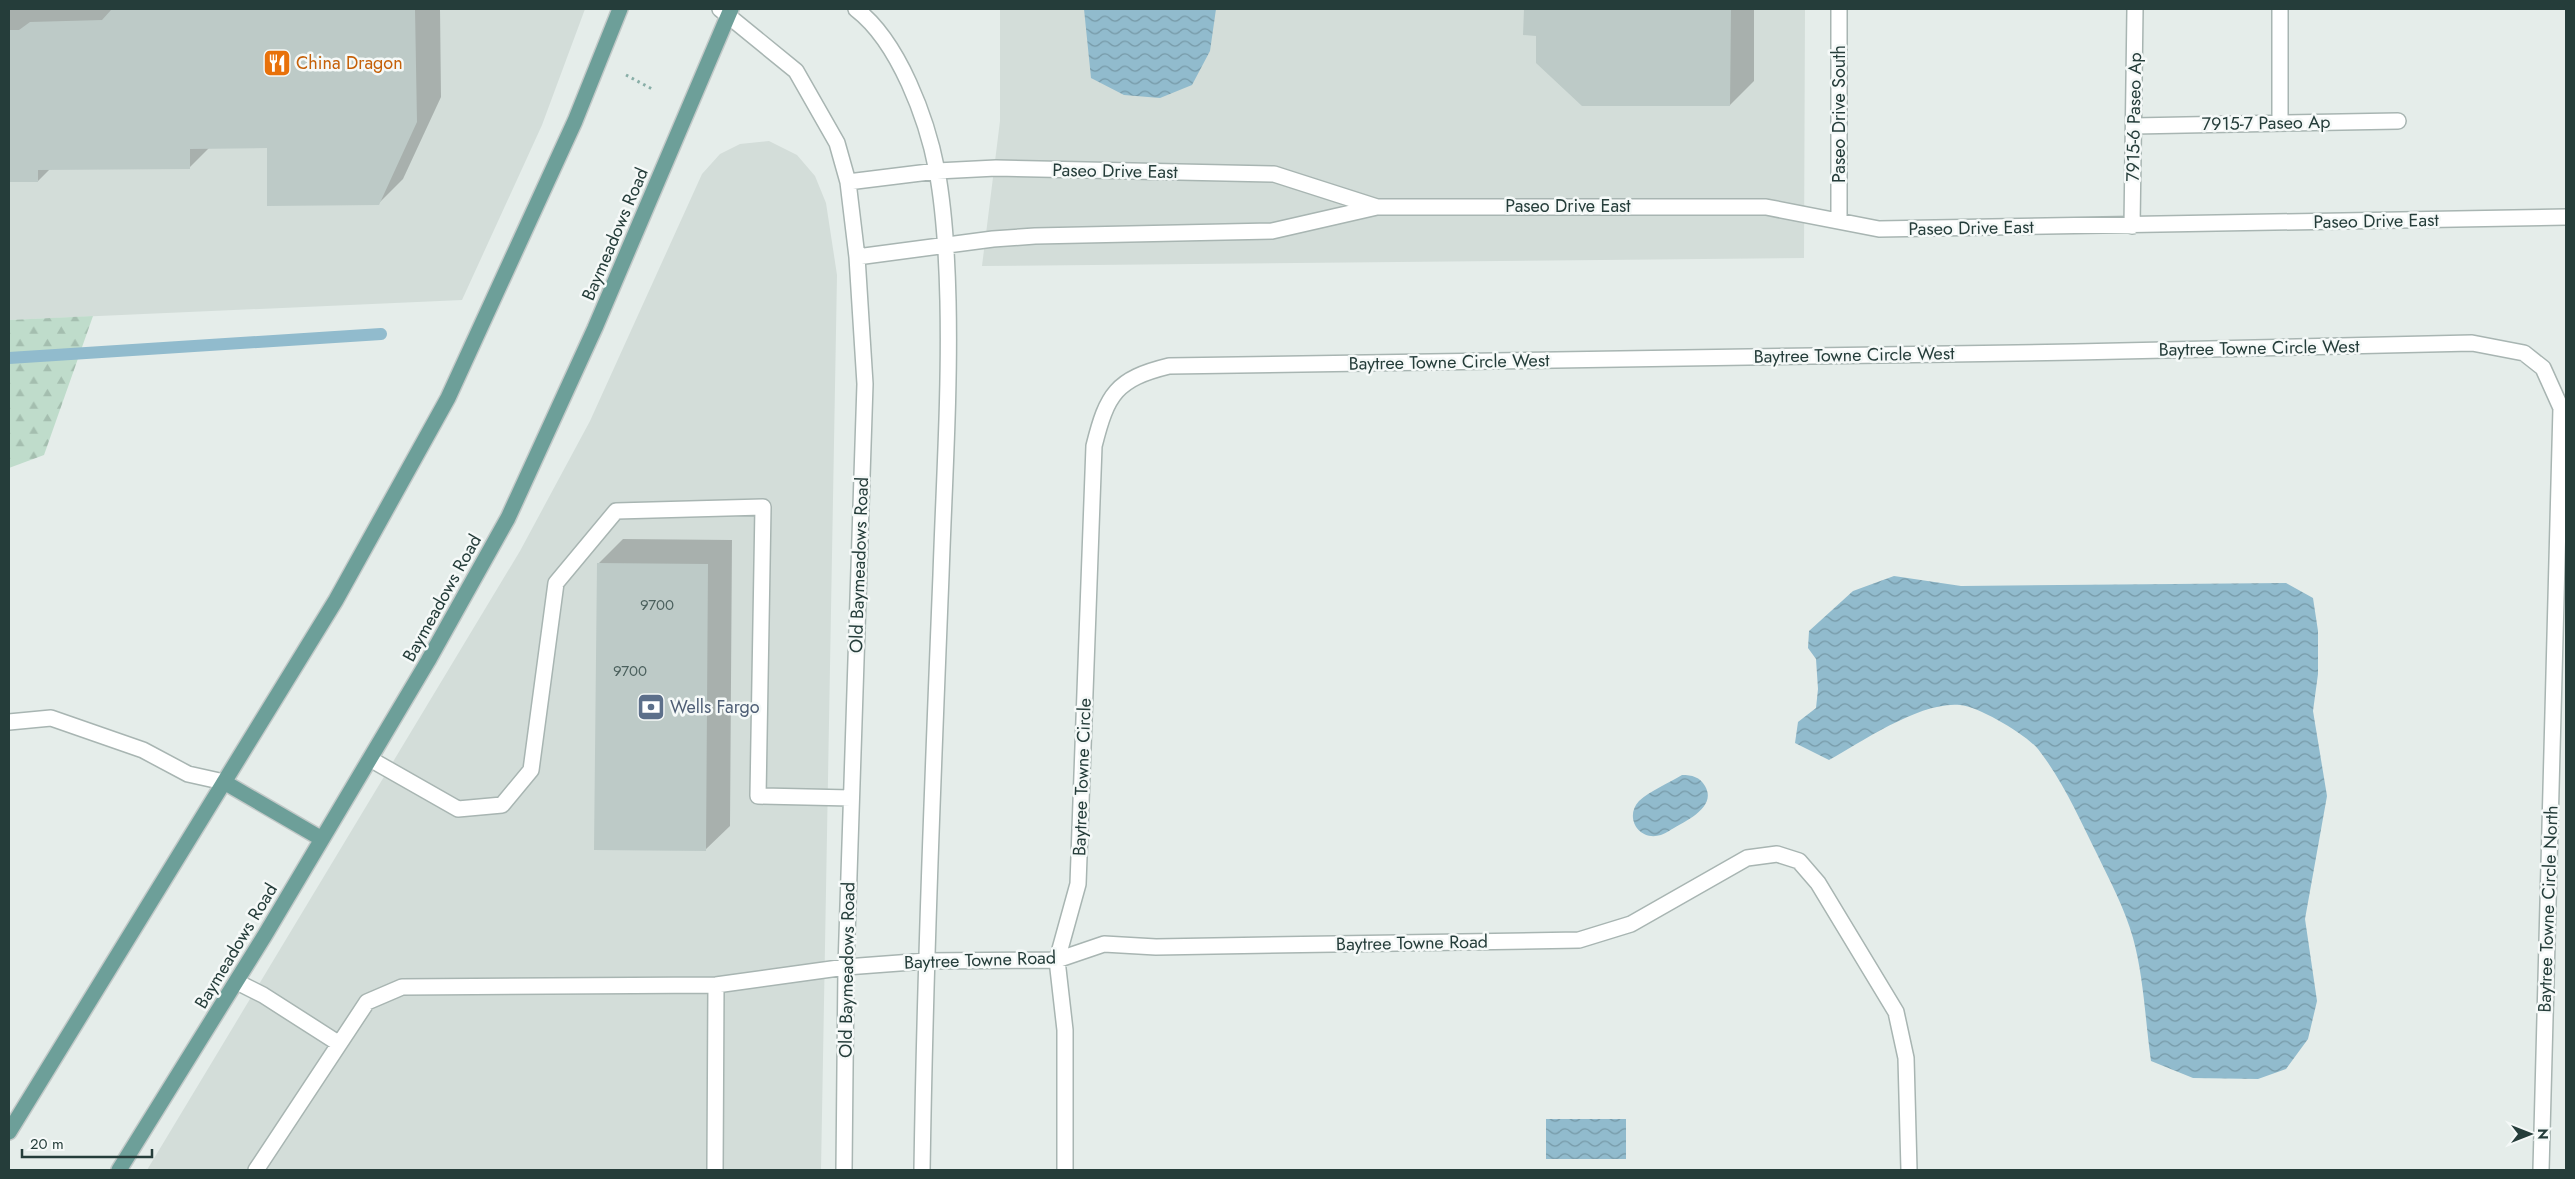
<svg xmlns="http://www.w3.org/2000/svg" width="2575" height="1179" font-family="Jost,sans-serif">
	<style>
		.built { fill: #d3ddd9 }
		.forest { fill: url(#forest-firs) }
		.water { fill: url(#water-waves) }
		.shadow { fill: #0003 }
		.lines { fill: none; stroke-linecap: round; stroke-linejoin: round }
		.stream { stroke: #91bbcd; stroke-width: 12 }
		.building { fill: #bdcac7 }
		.minor-casing { stroke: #a8b5b2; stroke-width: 18 }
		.major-casing { stroke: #c2c9c8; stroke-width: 18 }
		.path { stroke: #88aea7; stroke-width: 3; stroke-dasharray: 2.5 4; stroke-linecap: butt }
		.minor { stroke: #fff; stroke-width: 15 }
		.major { stroke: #6d9f99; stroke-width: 15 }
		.labels { text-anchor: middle; stroke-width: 5; stroke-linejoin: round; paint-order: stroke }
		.number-label { font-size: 15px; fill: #4b605d }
		.food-label { font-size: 18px; fill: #c56008; stroke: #f5f9f8; text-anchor: start }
		.street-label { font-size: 18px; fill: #253d3a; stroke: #f5f9f8 }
		.service-label { font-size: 18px; fill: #4e5e75; stroke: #f5f9f8; text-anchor: start }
	</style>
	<defs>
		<pattern id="forest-firs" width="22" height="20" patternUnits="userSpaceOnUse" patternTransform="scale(1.25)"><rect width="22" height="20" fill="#bfdccb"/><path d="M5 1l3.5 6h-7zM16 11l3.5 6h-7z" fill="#a4beaf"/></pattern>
		<pattern id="water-waves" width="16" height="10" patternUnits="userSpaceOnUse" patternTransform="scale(1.25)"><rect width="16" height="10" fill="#91bbcd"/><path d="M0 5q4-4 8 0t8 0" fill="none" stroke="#7699a7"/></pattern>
	</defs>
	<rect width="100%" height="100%" fill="#e5edea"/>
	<path class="built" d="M 9,9 L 585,9 L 542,125 L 462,300 L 9,320 Z
		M 1000,9 L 1805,9 L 1804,258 L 982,266 L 1000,121 Z
		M 769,141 L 797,155 L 815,176 L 826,203 L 837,275 L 821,1170 L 147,1170 L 520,551 L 590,421 L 702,174 L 720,154 L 740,144 Z"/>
	<path class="forest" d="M 93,316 L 44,455 L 9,468 L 9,320 Z"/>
	<path class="water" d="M 1084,9 L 1216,9 L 1210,51 L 1192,85 L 1160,98 L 1124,95 L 1091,78 Z
		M 1894,576 L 1961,586 L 2286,583 L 2313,598 L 2318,631 L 2318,674 L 2313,711 L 2327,796 L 2305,919 L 2317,1001 L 2308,1039 L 2286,1069 L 2258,1079 L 2193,1078 L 2151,1061 C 2145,1019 2144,978 2133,938 C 2125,909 2110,881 2097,854 C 2079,818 2063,781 2038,749 C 2025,734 1980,707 1960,705 C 1921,701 1863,741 1829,760 L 1795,743 L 1798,722 L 1816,708 L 1818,689 L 1816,659 L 1808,648 L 1809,631 L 1853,591 Z
		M 1682,775 C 1692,775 1700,777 1705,786 C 1718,808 1683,822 1669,831 C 1643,848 1622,819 1639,801 C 1650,791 1669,783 1682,775 Z
		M 1546,1119 L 1626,1119 L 1626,1159 L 1546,1159 Z"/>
	<path class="shadow" d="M 9,9 L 440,9 L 441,97 L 403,179 L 378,204 L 268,147 L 209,148 L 189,168 L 50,169 L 38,181 L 9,181 Z
		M 1525,9 L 1754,9 L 1754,81 L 1730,105 L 1538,35 L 1525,34 Z
		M 623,539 L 732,540 L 730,826 L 705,850 L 598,564 Z"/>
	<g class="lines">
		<path class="stream" d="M 9,358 L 381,334"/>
	</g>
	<path class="building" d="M 415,9 L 417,122 L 379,205 L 267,206 L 267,148 L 190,149 L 190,169 L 38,170 L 38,182 L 9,182 L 9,30 L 19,30 L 30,22 L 102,20 L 111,10 Z
		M 1524,9 L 1731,9 L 1730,106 L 1582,106 L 1536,63 L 1536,36 L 1523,35 Z
		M 597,563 L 708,564 L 706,851 L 594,850 Z"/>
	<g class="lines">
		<g class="minor-casing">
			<path id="minor" d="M 720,9 L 796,71 L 837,143 L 848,182 L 857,257 L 865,384 L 846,967 L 844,1170
				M 856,9 C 899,42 927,119 937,171 C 945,214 947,258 948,301 C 950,393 944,484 941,575 C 933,774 925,972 922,1170
				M 1839,9 L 1839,219
				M 2280,9 L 2280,123
				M 2134,126 L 2398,121
				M 848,182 L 937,171 L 996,168 L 1274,174 L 1377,207
				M 2132,226 L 2135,9
				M 857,257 L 993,239 L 1035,236 L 1272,231 L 1377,207 L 1766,207 L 1879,229 L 2566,217
				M 9,722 L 51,718 L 143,750 L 188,774 L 224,782
				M 370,759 L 458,809 L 502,805 L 531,770 L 556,583 L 616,511 L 763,507 L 758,796 L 851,798
				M 237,982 L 263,995 L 338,1043
				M 256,1170 L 367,1002 L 402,987 L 716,985 L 846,967 L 926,961 L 1057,960 L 1104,944 L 1156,947 L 1579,940 L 1631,924 L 1747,858 L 1777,854 L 1799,861 L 1818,883 L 1896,1012 L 1906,1058 L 1909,1170
				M 715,1170 L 716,985
				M 1065,1170 L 1065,1030 L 1057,960 L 1078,884 L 1094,446 C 1107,394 1116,379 1169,366 L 2075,352 L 2472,343 L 2524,353 L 2543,368 L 2561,408 L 2541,1170"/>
		</g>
		<g class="major-casing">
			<path id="major" d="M 224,782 L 322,839
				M 9,1132 L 336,600 L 448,398 L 575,121 L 620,9
				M 119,1170 L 265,935 L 428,661 L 508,518 L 595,328 L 731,9"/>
		</g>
		<path class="path" d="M 626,75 L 654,90"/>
		<use href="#minor" class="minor"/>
		<use href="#major" class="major"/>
	</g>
	<defs>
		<g id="restaurant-square" transform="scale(1.4375)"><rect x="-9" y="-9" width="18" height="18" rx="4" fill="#e8710a" stroke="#f5f9f8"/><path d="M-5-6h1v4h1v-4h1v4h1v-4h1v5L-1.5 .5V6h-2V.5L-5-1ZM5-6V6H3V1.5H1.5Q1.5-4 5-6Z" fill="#fff"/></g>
		<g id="bank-square" transform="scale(1.4375)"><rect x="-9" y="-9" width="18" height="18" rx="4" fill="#5c6f8a" stroke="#f5f9f8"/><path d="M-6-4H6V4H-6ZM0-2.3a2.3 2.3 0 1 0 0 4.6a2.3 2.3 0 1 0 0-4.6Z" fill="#fff"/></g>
	</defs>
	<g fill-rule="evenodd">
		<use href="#restaurant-square" x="277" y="63"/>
		<use href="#bank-square" x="651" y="707"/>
	</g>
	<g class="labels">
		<g class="number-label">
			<text x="657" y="610">9700</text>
			<text x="630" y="676">9700</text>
		</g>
		<g class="food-label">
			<text x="296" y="69">China Dragon</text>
		</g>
		<g class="street-label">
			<text transform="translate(1839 114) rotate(-90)" y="6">Paseo Drive South</text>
			<text transform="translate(2134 117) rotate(-89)" y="6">7915-6 Paseo Ap</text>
			<text transform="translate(2266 123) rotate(-1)" y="6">7915-7 Paseo Ap</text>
			<text transform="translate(1115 171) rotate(1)" y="6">Paseo Drive East</text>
			<text x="1568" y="212">Paseo Drive East</text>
			<text transform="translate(2376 221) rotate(-1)" y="6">Paseo Drive East</text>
			<text transform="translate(1971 228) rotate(-1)" y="6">Paseo Drive East</text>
			<text transform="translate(615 234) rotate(-67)" y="6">Baymeadows Road</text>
			<text transform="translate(2259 348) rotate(-1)" y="6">Baytree Towne Circle West</text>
			<text transform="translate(1854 355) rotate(-1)" y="6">Baytree Towne Circle West</text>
			<text transform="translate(1449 362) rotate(-1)" y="6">Baytree Towne Circle West</text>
			<text transform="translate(859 565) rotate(-88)" y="6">Old Baymeadows Road</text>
			<text transform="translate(442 598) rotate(-61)" y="6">Baymeadows Road</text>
			<text transform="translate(1082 777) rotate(-88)" y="6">Baytree Towne Circle</text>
			<text transform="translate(2548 909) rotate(-88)" y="6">Baytree Towne Circle North</text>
			<text transform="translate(1412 943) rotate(-1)" y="6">Baytree Towne Road</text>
			<text transform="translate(236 946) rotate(-59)" y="6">Baymeadows Road</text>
			<text transform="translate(980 960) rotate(-2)" y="6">Baytree Towne Road</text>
			<text transform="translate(847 970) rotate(-89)" y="6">Old Baymeadows Road</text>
		</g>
		<g class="service-label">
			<text x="670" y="713">Wells Fargo</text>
		</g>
	</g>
	<rect width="2575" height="1179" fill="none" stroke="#253d3a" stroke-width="20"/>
	<g transform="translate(2530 1134) rotate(90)" stroke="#f5f9f8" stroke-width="4" paint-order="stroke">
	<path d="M0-4L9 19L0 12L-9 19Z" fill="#253d3a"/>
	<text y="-8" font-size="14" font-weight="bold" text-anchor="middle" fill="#253d3a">N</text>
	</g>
	<path d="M22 1149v8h130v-8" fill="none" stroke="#253d3a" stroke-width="2.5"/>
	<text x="30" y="1149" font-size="15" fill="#253d3a" stroke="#f5f9f8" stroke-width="4" paint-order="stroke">20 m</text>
</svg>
